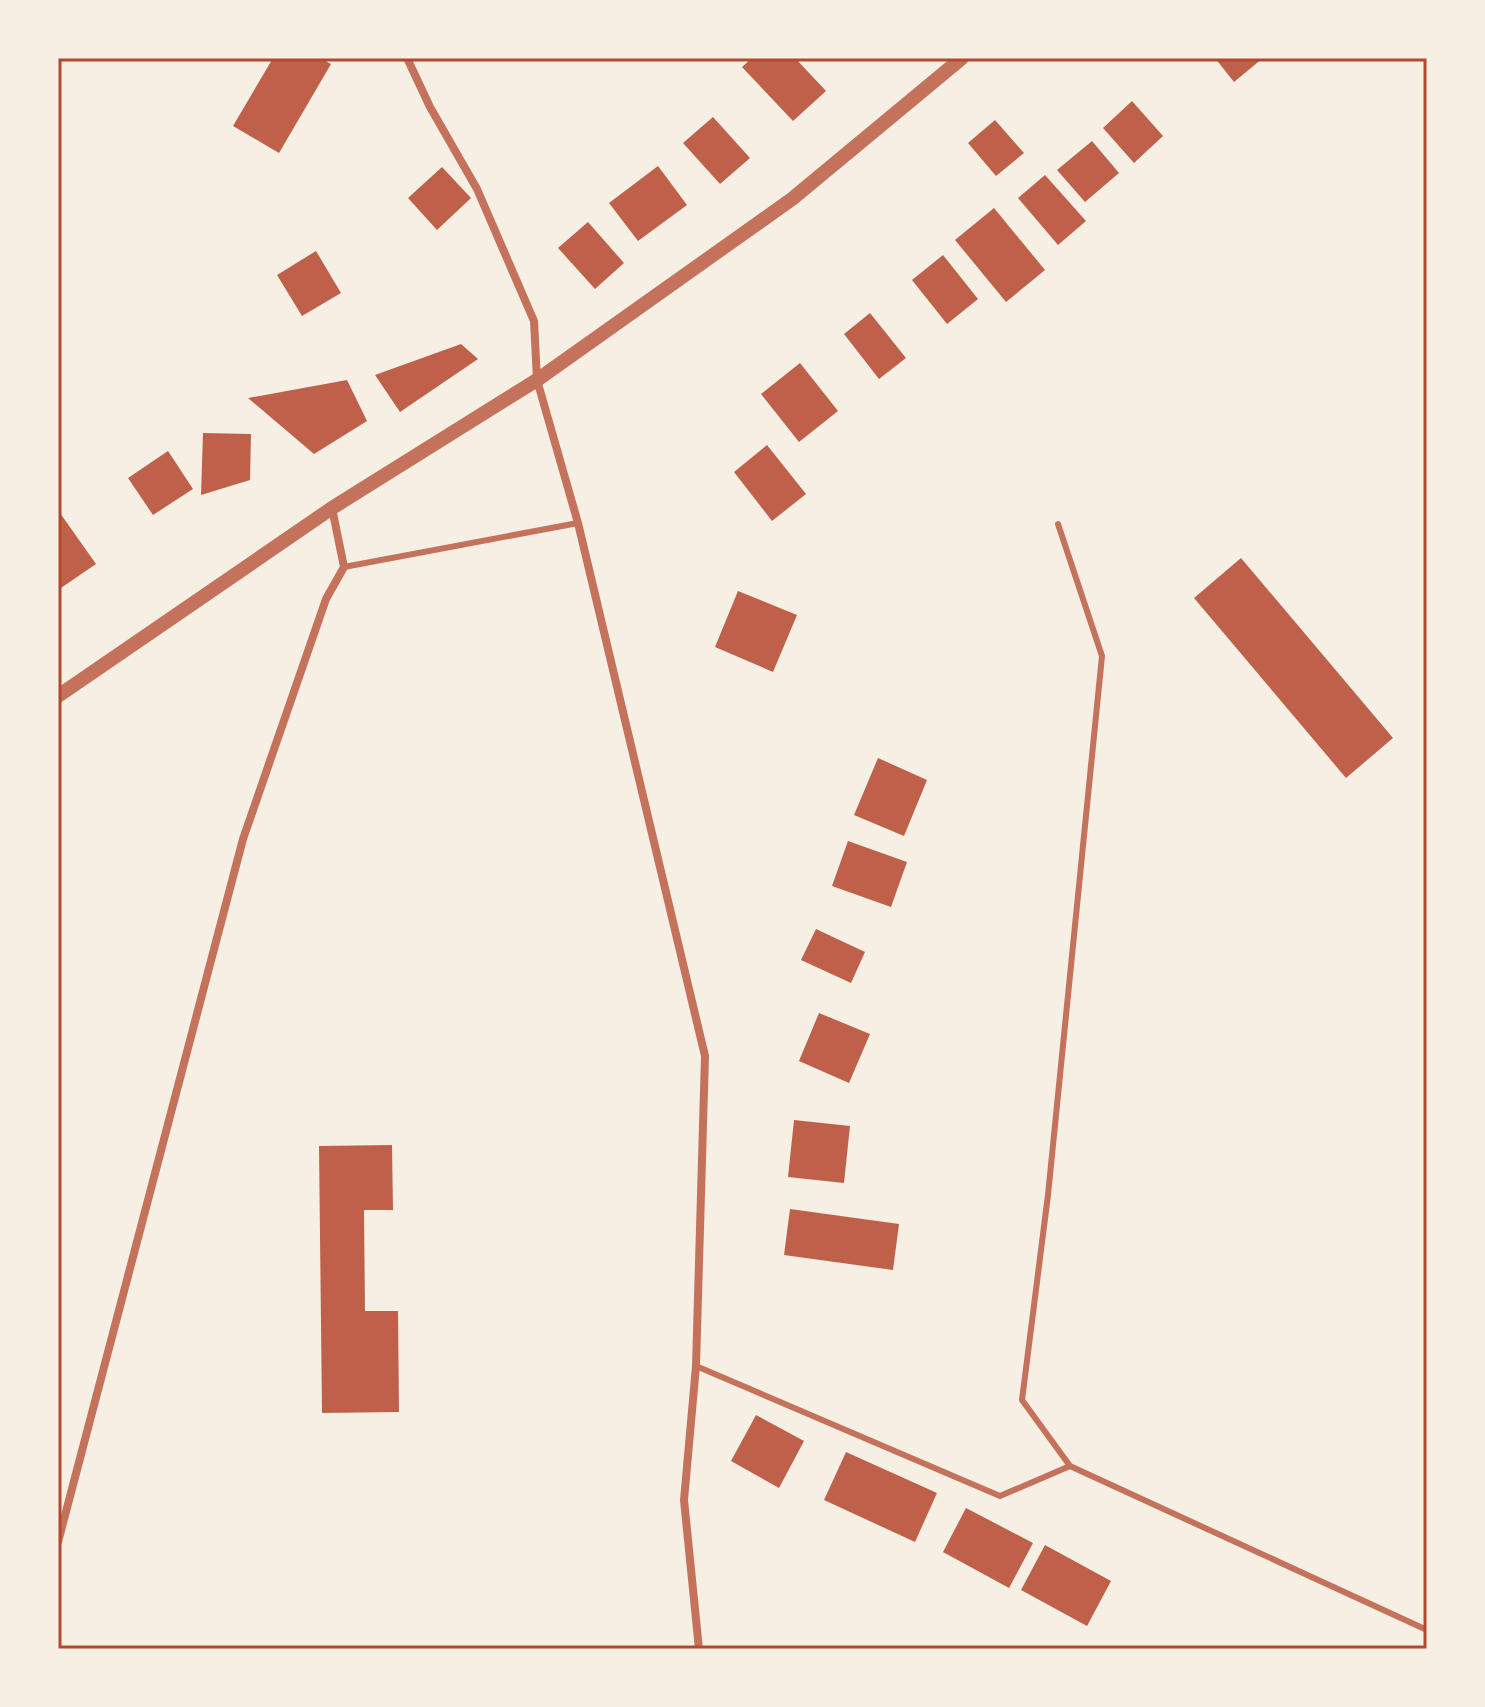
<svg xmlns="http://www.w3.org/2000/svg" width="1485" height="1707" font-family="'DejaVu Sans',sans-serif">
	<style>
		.building { fill: #bf614a }
		.lines { fill: none; stroke-linecap: round; stroke-linejoin: round }
		.service { stroke: #c5725c; stroke-width: 6 }
		.minor { stroke: #c5725c; stroke-width: 8 }
		.tertiary { stroke: #c5725c; stroke-width: 14 }
		.neatline { fill: none; stroke: #b5482f; stroke-width: 3 }
	</style>
	<rect width="100%" height="100%" fill="#f6efe4"/>
	<path class="building" d="M 273,58 L 320,58 L 331,64 L 279,153 L 233,126 Z
		M 752,58 L 795,58 L 826,91 L 793,121 L 742,67 Z
		M 1215,58 L 1263,58 L 1234,82 Z
		M 1132,101 L 1163,136 L 1134,163 L 1103,128 Z
		M 713,117 L 750,158 L 720,184 L 683,143 Z
		M 995,120 L 1024,153 L 996,176 L 968,143 Z
		M 1092,141 L 1119,173 L 1085,202 L 1057,170 Z
		M 658,166 L 687,205 L 638,241 L 609,203 Z
		M 442,167 L 471,198 L 437,230 L 408,198 Z
		M 1045,175 L 1086,221 L 1058,245 L 1018,198 Z
		M 994,208 L 1045,270 L 1006,302 L 955,240 Z
		M 588,222 L 624,263 L 595,289 L 558,248 Z
		M 316,251 L 341,293 L 302,316 L 277,275 Z
		M 943,255 L 978,299 L 947,324 L 912,280 Z
		M 870,313 L 906,358 L 879,379 L 844,334 Z
		M 461,344 L 478,359 L 400,412 L 375,375 Z
		M 800,363 L 838,411 L 799,442 L 761,394 Z
		M 347,380 L 367,421 L 314,454 L 248,398 Z
		M 203,433 L 251,434 L 250,480 L 201,495 Z
		M 767,445 L 806,494 L 772,521 L 734,472 Z
		M 168,451 L 193,489 L 153,515 L 128,478 Z
		M 60,513 L 96,564 L 58,590 L 58,514 Z
		M 1241,558 L 1393,738 L 1346,778 L 1194,598 Z
		M 738,591 L 797,615 L 773,672 L 715,647 Z
		M 878,758 L 927,780 L 904,836 L 854,815 Z
		M 848,841 L 907,862 L 891,907 L 832,886 Z
		M 816,929 L 865,952 L 851,983 L 801,960 Z
		M 819,1013 L 870,1034 L 849,1083 L 799,1061 Z
		M 794,1120 L 850,1126 L 844,1183 L 788,1177 Z
		M 392,1145 L 393,1210 L 364,1210 L 365,1311 L 398,1311 L 399,1412 L 322,1413 L 319,1146 Z
		M 790,1209 L 899,1224 L 893,1270 L 784,1255 Z
		M 756,1415 L 804,1441 L 779,1488 L 731,1461 Z
		M 846,1452 L 937,1493 L 915,1542 L 824,1500 Z
		M 966,1508 L 1033,1543 L 1009,1588 L 943,1552 Z
		M 1045,1545 L 1111,1581 L 1087,1626 L 1021,1590 Z"/>
	<g class="lines">
		<path class="service" d="M 1058,524 L 1102,656 L 1048,1195 L 1022,1400 L 1070,1466 L 1427,1630
			M 344,567 L 578,523
			M 696,1366 L 1000,1496 L 1070,1466"/>
		<path class="minor" d="M 407,58 L 430,107 L 477,189 L 534,321 L 537,380 L 578,523 L 705,1056 L 696,1366 L 684,1500 L 699,1649
			M 58,1542 L 243,839 L 326,599 L 344,567 L 332,508"/>
		<path class="tertiary" d="M 58,696 L 332,508 L 537,380 L 792,199 L 962,58"/>
	</g>
	<rect width="1485" height="1707" fill="none" stroke="#f6efe4" stroke-width="120"/>
	<rect x="60" y="60" width="1365" height="1587" class="neatline"/>
</svg>
